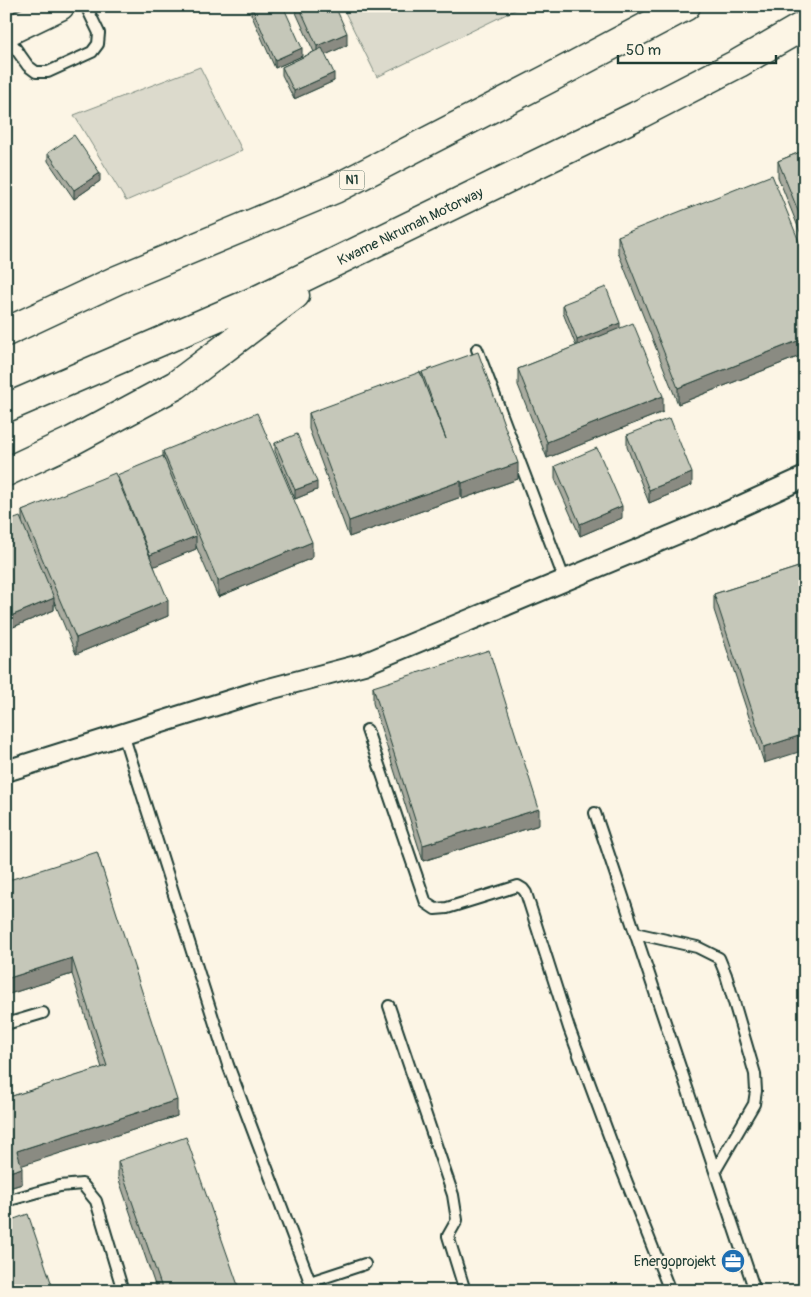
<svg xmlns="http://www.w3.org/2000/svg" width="811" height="1297" font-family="Pangolin,sans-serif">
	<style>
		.green { fill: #dcdacc; stroke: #7e8c80 }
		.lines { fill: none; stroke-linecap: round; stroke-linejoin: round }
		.lane-casing { stroke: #1f3d34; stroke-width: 14 }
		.street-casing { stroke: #1f3d34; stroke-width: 24 }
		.secondary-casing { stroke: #1f3d34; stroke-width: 31 }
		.highway-casing { stroke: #1f3d34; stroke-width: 31 }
		.lane { stroke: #fcf5e5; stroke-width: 10 }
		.street { stroke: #fcf5e5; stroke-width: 20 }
		.secondary { stroke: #fcf5e5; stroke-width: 28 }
		.highway { stroke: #fcf5e5; stroke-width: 28 }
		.wall { fill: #a9ab9f; stroke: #1f3d34 }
		.shaded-wall { fill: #8a8b82; stroke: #1f3d34 }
		.building { fill: #c5c7b9; stroke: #1f3d34 }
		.labels { text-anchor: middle; stroke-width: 4.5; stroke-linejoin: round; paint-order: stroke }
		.shield { fill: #fcf5e5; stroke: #617469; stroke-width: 1 }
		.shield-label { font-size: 12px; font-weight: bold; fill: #1f3d34 }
		.street-label { font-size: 14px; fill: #1f3d34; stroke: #fcf5e5 }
		.poi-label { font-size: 14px; fill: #1f3d34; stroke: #fcf5e5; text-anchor: end }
	</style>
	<rect width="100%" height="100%" fill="#fcf5e5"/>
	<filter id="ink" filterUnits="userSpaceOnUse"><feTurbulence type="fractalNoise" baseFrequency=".02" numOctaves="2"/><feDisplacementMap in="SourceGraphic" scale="10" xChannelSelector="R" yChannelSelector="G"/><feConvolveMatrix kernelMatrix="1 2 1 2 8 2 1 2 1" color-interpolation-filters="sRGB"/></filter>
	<g filter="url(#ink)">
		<path class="green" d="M 342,6 L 521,6 L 521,7 L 377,77 Z
			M 200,67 L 242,150 L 126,201 L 74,115 Z"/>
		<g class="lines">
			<g class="lane-casing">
				<path id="lane" d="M 6,35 L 28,66 L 36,72 L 48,72 L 92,52 L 98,44 L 99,33 L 86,6
					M 477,349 L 565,581
					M 367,730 L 426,903 L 435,909 L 447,908 L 518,886 L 523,889 L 526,893 L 569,1028 L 618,1160 L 670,1291
					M 123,734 L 228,1065 L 310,1282 L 365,1264
					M 595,813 L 755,1291
					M 635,933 L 697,947 L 719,958 L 726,975 L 755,1074 L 756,1091 L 754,1104 L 715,1171
					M 389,1006 L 453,1195 L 457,1220 L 448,1236 L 465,1291
					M 6,1024 L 43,1013
					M 6,1201 L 60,1186 L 82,1184 L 96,1201 L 123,1291"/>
			</g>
			<g class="street-casing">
				<path id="street" d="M 6,771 L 254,693 L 364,664 L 719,516 L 805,477"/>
			</g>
			<g class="secondary-casing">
				<path id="secondary" d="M 6,32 L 60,6"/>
			</g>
			<g class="highway-casing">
				<path id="highway" d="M 6,332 L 117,280 L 335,189 L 548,79 L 686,6
					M 6,408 L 257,300 L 636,116 L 739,63 L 805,25
					M 6,472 L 72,441 L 176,385 L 295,295"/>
			</g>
			<use href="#lane" class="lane"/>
			<use href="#street" class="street"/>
			<use href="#secondary" class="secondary"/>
			<use href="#highway" class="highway"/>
		</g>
		<path class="wall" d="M 251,6 L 302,56 L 275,68 L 251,14 Z
			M 293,6 L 335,6 L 347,45 L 325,55 L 334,81 L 294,99 L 282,75 L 282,67 L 314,52 Z
			M 805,150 L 805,244 L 778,177 L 778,161 Z
			M 48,153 L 100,181 L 74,199 L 48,161 Z
			M 618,236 L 805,256 L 805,354 L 678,404 L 618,252 Z
			M 563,304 L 620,328 L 663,412 L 547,458 L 518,385 L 518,369 L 576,346 L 563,313 Z
			M 422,372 L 518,479 L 462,499 L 461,497 L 349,537 L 309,429 L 309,413 L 422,377 Z
			M 627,435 L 692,485 L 649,503 L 627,447 Z
			M 275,443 L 317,490 L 295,499 L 275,451 Z
			M 163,451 L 312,558 L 218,597 L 196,546 L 196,549 L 154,566 L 168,616 L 76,654 L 54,601 L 54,610 L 6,630 L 6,522 L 22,523 L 22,511 L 117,477 L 163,457 Z
			M 555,466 L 622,518 L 580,536 L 555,479 Z
			M 805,565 L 764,763 L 714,610 L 714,594 Z
			M 373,687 L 539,825 L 423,861 L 373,703 Z
			M 97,852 L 177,1116 L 21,1165 L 22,1184 L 6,1189 L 6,1098 L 102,1068 L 72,974 L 6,995 Z
			M 118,1161 L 240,1291 L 157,1291 L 118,1177 Z"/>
		<path class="shaded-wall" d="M 347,33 L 347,45 L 317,59 L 317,46 Z
			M 302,48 L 302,56 L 275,68 L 275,60 Z
			M 334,73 L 334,81 L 294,99 L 294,91 Z
			M 100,173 L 100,181 L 74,199 L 74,190 Z
			M 620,323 L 620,331 L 577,348 L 577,340 Z
			M 805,338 L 805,354 L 678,404 L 678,388 Z
			M 663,396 L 663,412 L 547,458 L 547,442 Z
			M 518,463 L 518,479 L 462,499 L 462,483 Z
			M 692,473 L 692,485 L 649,503 L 649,490 Z
			M 461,481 L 461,497 L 349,537 L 349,521 Z
			M 317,482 L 317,490 L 295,499 L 295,490 Z
			M 622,506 L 622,518 L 580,536 L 580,524 Z
			M 196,536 L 196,549 L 150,568 L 150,555 Z
			M 312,542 L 312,558 L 218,597 L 218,581 Z
			M 54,598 L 54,610 L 6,630 L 6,618 Z
			M 168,600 L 168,616 L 76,654 L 76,638 Z
			M 805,734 L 805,750 L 764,763 L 764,747 Z
			M 539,809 L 539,825 L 423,861 L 423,845 Z
			M 72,958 L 72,974 L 6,995 L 6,979 Z
			M 177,1100 L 177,1116 L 17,1167 L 17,1151 Z
			M 22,1168 L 22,1184 L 6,1189 L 6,1173 Z"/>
		<path class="building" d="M 251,6 L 283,6 L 302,48 L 275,60 Z
			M 299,6 L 335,6 L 347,33 L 317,46 Z
			M 322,48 L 334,73 L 294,91 L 282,67 Z
			M 74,135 L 100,173 L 74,190 L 48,153 Z
			M 805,150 L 805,228 L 778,161 Z
			M 772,175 L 805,256 L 805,338 L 678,388 L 618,236 Z
			M 606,287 L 620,323 L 577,340 L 563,304 Z
			M 633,323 L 663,396 L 547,442 L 518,369 Z
			M 478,352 L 518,463 L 462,483 L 461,481 L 349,521 L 309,413 L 420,372 L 446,439 L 422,372 Z
			M 257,413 L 312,542 L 218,581 L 163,451 Z
			M 670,418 L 692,473 L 649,490 L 627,435 Z
			M 297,434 L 317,482 L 295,490 L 275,443 Z
			M 597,448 L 622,506 L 580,524 L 555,466 Z
			M 163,456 L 196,536 L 150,555 L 117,475 Z
			M 115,473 L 168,600 L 76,638 L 22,511 Z
			M 20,517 L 54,598 L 6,618 L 6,522 Z
			M 805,565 L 805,734 L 764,747 L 714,594 Z
			M 489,650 L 539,809 L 423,845 L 373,687 Z
			M 97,852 L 177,1100 L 17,1151 L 22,1168 L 6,1173 L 6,1098 L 107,1066 L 72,958 L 6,979 L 6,881 Z
			M 186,1137 L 240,1291 L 163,1291 L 118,1161 Z
			M 28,1214 L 54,1291 L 6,1291 L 6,1222 Z"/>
	</g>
	<defs>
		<g id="office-disc" transform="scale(1.25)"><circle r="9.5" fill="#1f6fb2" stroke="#fcf5e5"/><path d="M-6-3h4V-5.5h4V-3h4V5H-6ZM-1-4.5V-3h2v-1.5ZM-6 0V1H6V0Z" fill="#fff"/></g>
	</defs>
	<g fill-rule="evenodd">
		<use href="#office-disc" x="733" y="1261"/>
	</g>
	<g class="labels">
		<rect class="shield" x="339.5" y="170.5" width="25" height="19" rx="4"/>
		<g class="shield-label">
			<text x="352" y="184">N1</text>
		</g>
		<g class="street-label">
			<text transform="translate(410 226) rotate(-26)" y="5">Kwame Nkrumah Motorway</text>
		</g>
		<g class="poi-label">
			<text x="716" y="1266">Energoprojekt</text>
		</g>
	</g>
	<rect width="811" height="1297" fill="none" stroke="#fcf5e5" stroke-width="25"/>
	<rect x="12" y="12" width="786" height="1272" fill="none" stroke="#1f3d34" stroke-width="2" filter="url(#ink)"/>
	<path d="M618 55v8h158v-8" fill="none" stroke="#1f3d34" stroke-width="2.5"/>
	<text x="626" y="55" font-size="15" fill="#1f3d34" stroke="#fcf5e5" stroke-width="4" paint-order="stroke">50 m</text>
</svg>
